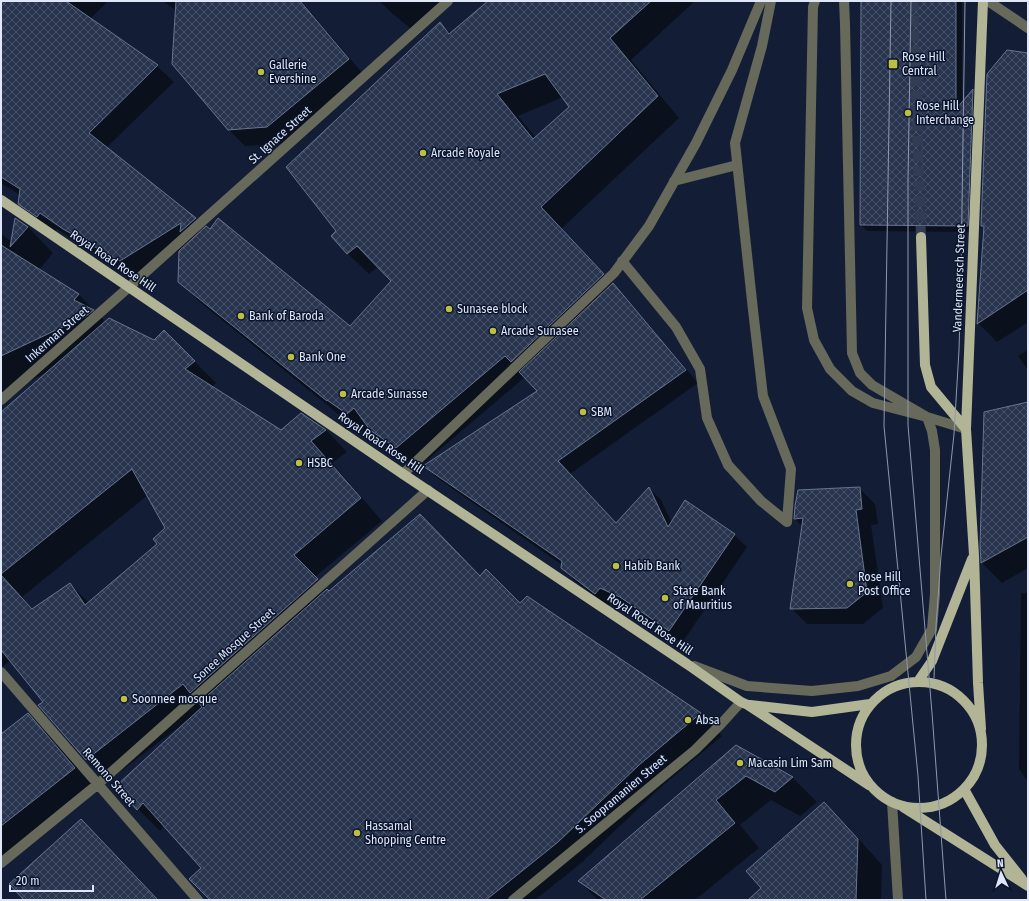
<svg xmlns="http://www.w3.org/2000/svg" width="1029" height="901" font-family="'Fira Sans Condensed',sans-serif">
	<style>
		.shadow { fill: #0007; fill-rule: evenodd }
		.building { fill: url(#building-cross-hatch); stroke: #677593; fill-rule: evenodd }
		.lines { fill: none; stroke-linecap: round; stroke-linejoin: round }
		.major-tunnel { stroke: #323c53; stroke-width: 10; stroke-dasharray: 10 5; stroke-linecap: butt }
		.minor { stroke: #67695a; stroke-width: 10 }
		.major { stroke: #b2b496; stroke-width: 10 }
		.tram { stroke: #8f98ac; stroke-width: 1 }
		.poi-dot { fill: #bbc045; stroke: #0a142c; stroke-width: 1.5 }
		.labels { text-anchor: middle; stroke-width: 3; stroke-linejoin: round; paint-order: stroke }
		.poi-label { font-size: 12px; fill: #dfe7f8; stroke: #0a142c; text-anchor: start }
		.street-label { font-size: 12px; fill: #dfe7f8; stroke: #0a142c }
	</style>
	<defs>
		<pattern id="building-cross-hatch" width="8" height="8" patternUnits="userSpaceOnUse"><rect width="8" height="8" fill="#29354f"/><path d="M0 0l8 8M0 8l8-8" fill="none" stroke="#485269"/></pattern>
	</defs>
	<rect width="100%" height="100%" fill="#131e36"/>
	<path class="shadow" d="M 1,1 L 108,1 L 90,19 L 157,66 L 174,82 L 106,148 L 195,219 L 205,229 L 350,327 L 392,281 L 378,267 L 369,274 L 347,253 L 338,231 L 440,24 L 451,34 L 489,1 L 695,1 L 631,60 L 679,118 L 561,229 L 624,296 L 698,383 L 570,474 L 617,524 L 649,488 L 661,500 L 672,523 L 734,535 L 747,547 L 682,643 L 633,609 L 613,600 L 608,606 L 575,581 L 562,568 L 562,565 L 437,478 L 425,466 L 538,391 L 525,377 L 418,468 L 393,451 L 373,431 L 368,434 L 349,421 L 348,422 L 201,303 L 179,281 L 180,250 L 137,277 L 81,245 L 57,229 L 54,233 L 36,220 L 19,203 L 20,195 L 1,183 ZM 563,97 L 571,107 L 536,138 L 518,116 Z
		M 163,1 L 301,1 L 365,76 L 284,144 L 245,146 L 228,129 L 177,11 Z
		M 379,1 L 446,1 L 411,29 L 393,14 Z
		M 862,1 L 962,1 L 962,104 L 973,91 L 979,97 L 974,232 L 867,231 L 861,225 Z
		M 1028,54 L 1028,322 L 997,342 L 978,323 L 985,229 L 982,225 Z
		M 16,219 L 28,227 L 53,253 L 39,270 L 79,295 L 104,320 L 103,321 L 105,323 L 154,341 L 164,331 L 216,383 L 212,387 L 281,431 L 301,414 L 326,430 L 347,452 L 332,463 L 382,521 L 315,577 L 330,592 L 481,577 L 520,604 L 527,598 L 701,714 L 722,736 L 661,787 L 580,864 L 535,900 L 211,900 L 202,868 L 164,826 L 160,831 L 138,809 L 118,786 L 190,720 L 189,719 L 108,781 L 86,759 L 44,702 L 11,660 L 1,668 L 1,413 L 46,373 L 1,395 L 1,234 L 12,242 ZM 148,495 L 166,528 L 159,545 L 89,603 L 70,584 L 33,609 L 22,597 Z
		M 1028,350 L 1028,370 L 1018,356 Z
		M 1028,404 L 1028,568 L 1002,583 L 982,563 L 981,547 Z
		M 859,488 L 875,504 L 878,524 L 871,525 L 883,608 L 863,624 L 807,624 L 792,609 L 803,527 L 795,519 Z
		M 1021,593 L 1028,593 L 1028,782 L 1019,769 Z
		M 28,715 L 50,737 L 97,790 L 1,865 L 1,736 Z
		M 736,747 L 793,778 L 817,802 L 800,816 L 771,800 L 740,825 L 759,848 L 695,900 L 598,900 L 579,881 Z
		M 824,803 L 848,827 L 882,865 L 881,900 L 749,900 L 763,888 Z"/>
	<path class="building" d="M 1,1 L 66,1 L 158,65 L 89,133 L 196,218 L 180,232 L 181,223 L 120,261 L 63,229 L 40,213 L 37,217 L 18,204 L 20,189 L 1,177 Z
		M 176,1 L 300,1 L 349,59 L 267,127 L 228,130 L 172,64 Z
		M 488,1 L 651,1 L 610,38 L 658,96 L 541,207 L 604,274 L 511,362 L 505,356 L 396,448 L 370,430 L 354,408 L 347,414 L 327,400 L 327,401 L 178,282 L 179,251 L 206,226 L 210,229 L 218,218 L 350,326 L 391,281 L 357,246 L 347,254 L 331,236 L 336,231 L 286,167 L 440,22 L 449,34 ZM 545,74 L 569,107 L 533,139 L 497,94 Z
		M 861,1 L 956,1 L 956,109 L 973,89 L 968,226 L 860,225 Z
		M 1007,50 L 1028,53 L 1028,290 L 977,324 L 984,226 L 981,226 L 987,74 Z
		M 15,218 L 28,227 L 10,247 Z
		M 1,245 L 79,294 L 74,300 L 94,310 L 86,316 L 1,356 Z
		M 613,283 L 686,370 L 558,461 L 616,523 L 649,487 L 668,527 L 685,500 L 735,534 L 669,631 L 620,597 L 600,588 L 595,594 L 561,568 L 562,561 L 423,466 L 537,391 L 519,372 Z
		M 109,318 L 154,340 L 164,330 L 195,361 L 185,369 L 281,430 L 301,413 L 326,430 L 311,441 L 361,498 L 294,555 L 318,579 L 190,693 L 183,684 L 86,760 L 38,705 L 43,702 L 1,650 L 1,575 L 32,609 L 70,583 L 85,605 L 157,544 L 153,539 L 165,528 L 132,469 L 1,574 L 1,412 Z
		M 1028,402 L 1028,537 L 981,563 L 980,547 L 984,412 Z
		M 860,487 L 862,509 L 856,510 L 867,592 L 847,608 L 790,609 L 803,518 L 794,519 L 795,506 L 798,490 Z
		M 420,514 L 480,576 L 486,569 L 520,603 L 527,596 L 701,713 L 639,765 L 558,842 L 486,900 L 210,900 L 189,879 L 201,868 L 143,803 L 137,810 L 116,786 L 202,707 L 199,703 L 327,589 L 329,591 Z
		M 28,713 L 75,768 L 1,826 L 1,734 Z
		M 736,745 L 793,777 L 775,792 L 746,776 L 716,800 L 735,823 L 640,900 L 606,900 L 578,881 Z
		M 824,802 L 858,839 L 856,900 L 748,900 L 761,888 L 746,871 Z
		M 81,819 L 158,900 L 24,900 L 9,884 Z"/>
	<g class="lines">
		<path class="major-tunnel" d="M 913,1 L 921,237"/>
		<path class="minor" d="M 815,1 L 813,7 L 807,308 L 814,340 L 830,369 L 852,391 L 873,403 L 927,417 L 966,429
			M 988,1 L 1028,28
			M 674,181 L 737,165
			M 622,261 L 676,327 L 700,369 L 707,418 L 728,465 L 761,501 L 787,522 L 791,469 L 763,396 L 753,310 L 735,143 L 762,46 L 771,1
			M 1,400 L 129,287 L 448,1
			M 403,474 L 614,273 L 649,226 L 696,143 L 732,70 L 761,1
			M 694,666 L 747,686 L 812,691 L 858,686 L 891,676 L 916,657 L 932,629 L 935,594 L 935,450 L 932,431 L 927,417 L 872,385 L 860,373 L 852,353 L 845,24 L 844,1
			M 1,672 L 198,900
			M 892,802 L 898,900
			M 1,863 L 98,784 L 428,490
			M 513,900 L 695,750 L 721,724 L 741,702"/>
		<path class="major" d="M 1,200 L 403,474 L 687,664 L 741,702 L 748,705 L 869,785
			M 921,237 L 925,365 L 931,387 L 966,429
			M 919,680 L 932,661 L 972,559
			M856 745a63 63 0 1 1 126 0a63 63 0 1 1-126 0Z
			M 750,705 L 812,712 L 870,704
			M 981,729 L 978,683 L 974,555 L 966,429 L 983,1
			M 964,789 L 995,845 L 1022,879
			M 903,807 L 1028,886"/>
		<path class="tram" d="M 891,1 L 884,426 L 918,776 L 926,900
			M 911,1 L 908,181 L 908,425 L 932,713 L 946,900
			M 934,678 L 936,626 L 941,556 L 954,434 L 959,350 L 961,278 L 965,1"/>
	</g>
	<g class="poi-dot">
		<rect x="888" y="59" width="10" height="10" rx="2"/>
		<circle cx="261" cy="72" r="4"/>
		<circle cx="908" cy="113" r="4"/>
		<circle cx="423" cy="153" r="4"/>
		<circle cx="449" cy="309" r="4"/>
		<circle cx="241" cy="316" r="4"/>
		<circle cx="493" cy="331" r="4"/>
		<circle cx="291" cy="357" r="4"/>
		<circle cx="343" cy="394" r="4"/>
		<circle cx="583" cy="412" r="4"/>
		<circle cx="299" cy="463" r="4"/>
		<circle cx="616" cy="566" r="4"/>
		<circle cx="850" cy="584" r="4"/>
		<circle cx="665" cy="598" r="4"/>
		<circle cx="124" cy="699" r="4"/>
		<circle cx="688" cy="720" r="4"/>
		<circle cx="740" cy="763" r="4"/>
		<circle cx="357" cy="833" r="4"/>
	</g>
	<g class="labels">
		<g class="poi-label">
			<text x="902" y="61">Rose Hill<tspan x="902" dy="14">Central</tspan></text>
			<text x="269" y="69">Gallerie<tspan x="269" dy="14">Evershine</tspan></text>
			<text x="916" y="110">Rose Hill<tspan x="916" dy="14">Interchange</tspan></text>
			<text x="431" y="157">Arcade Royale</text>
			<text x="457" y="313">Sunasee block</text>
			<text x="249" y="320">Bank of Baroda</text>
			<text x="501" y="335">Arcade Sunasee</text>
			<text x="299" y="361">Bank One</text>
			<text x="351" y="398">Arcade Sunasse</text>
			<text x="591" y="416">SBM</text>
			<text x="307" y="467">HSBC</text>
			<text x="624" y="570">Habib Bank</text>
			<text x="858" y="581">Rose Hill<tspan x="858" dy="14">Post Office</tspan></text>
			<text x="673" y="595">State Bank<tspan x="673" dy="14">of Mauritius</tspan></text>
			<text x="132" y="703">Soonnee mosque</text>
			<text x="696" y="724">Absa</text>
			<text x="748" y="767">Macasin Lim Sam</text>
			<text x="365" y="830">Hassamal<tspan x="365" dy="14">Shopping Centre</tspan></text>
		</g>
		<g class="street-label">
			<text transform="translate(280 135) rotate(-42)" y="4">St. Ignace Street</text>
			<text transform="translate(113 261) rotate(34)" y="4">Royal Road Rose Hill</text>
			<text transform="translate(959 278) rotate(-88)" y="4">Vandermeersch Street</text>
			<text transform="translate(57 334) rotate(-41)" y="4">Inkerman Street</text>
			<text transform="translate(381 443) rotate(34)" y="4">Royal Road Rose Hill</text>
			<text transform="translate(650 624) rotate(34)" y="4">Royal Road Rose Hill</text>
			<text transform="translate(234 645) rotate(-42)" y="4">Sonee Mosque Street</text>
			<text transform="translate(109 777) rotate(49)" y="4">Remono Street</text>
			<text transform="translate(621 794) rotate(-40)" y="4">S. Soopramanien Street</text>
		</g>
	</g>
	<rect width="1029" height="901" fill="none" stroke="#dfe7f8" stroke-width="4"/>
	<g transform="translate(1001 873) rotate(356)" stroke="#0a142c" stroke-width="3" paint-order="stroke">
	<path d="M0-3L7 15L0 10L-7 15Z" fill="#dfe7f8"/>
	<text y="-6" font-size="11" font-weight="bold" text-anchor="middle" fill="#dfe7f8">N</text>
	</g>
	<path d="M10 885v6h83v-6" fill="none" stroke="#dfe7f8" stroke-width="2"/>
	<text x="16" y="885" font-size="12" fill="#dfe7f8" stroke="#0a142c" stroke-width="3" paint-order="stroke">20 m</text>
</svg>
